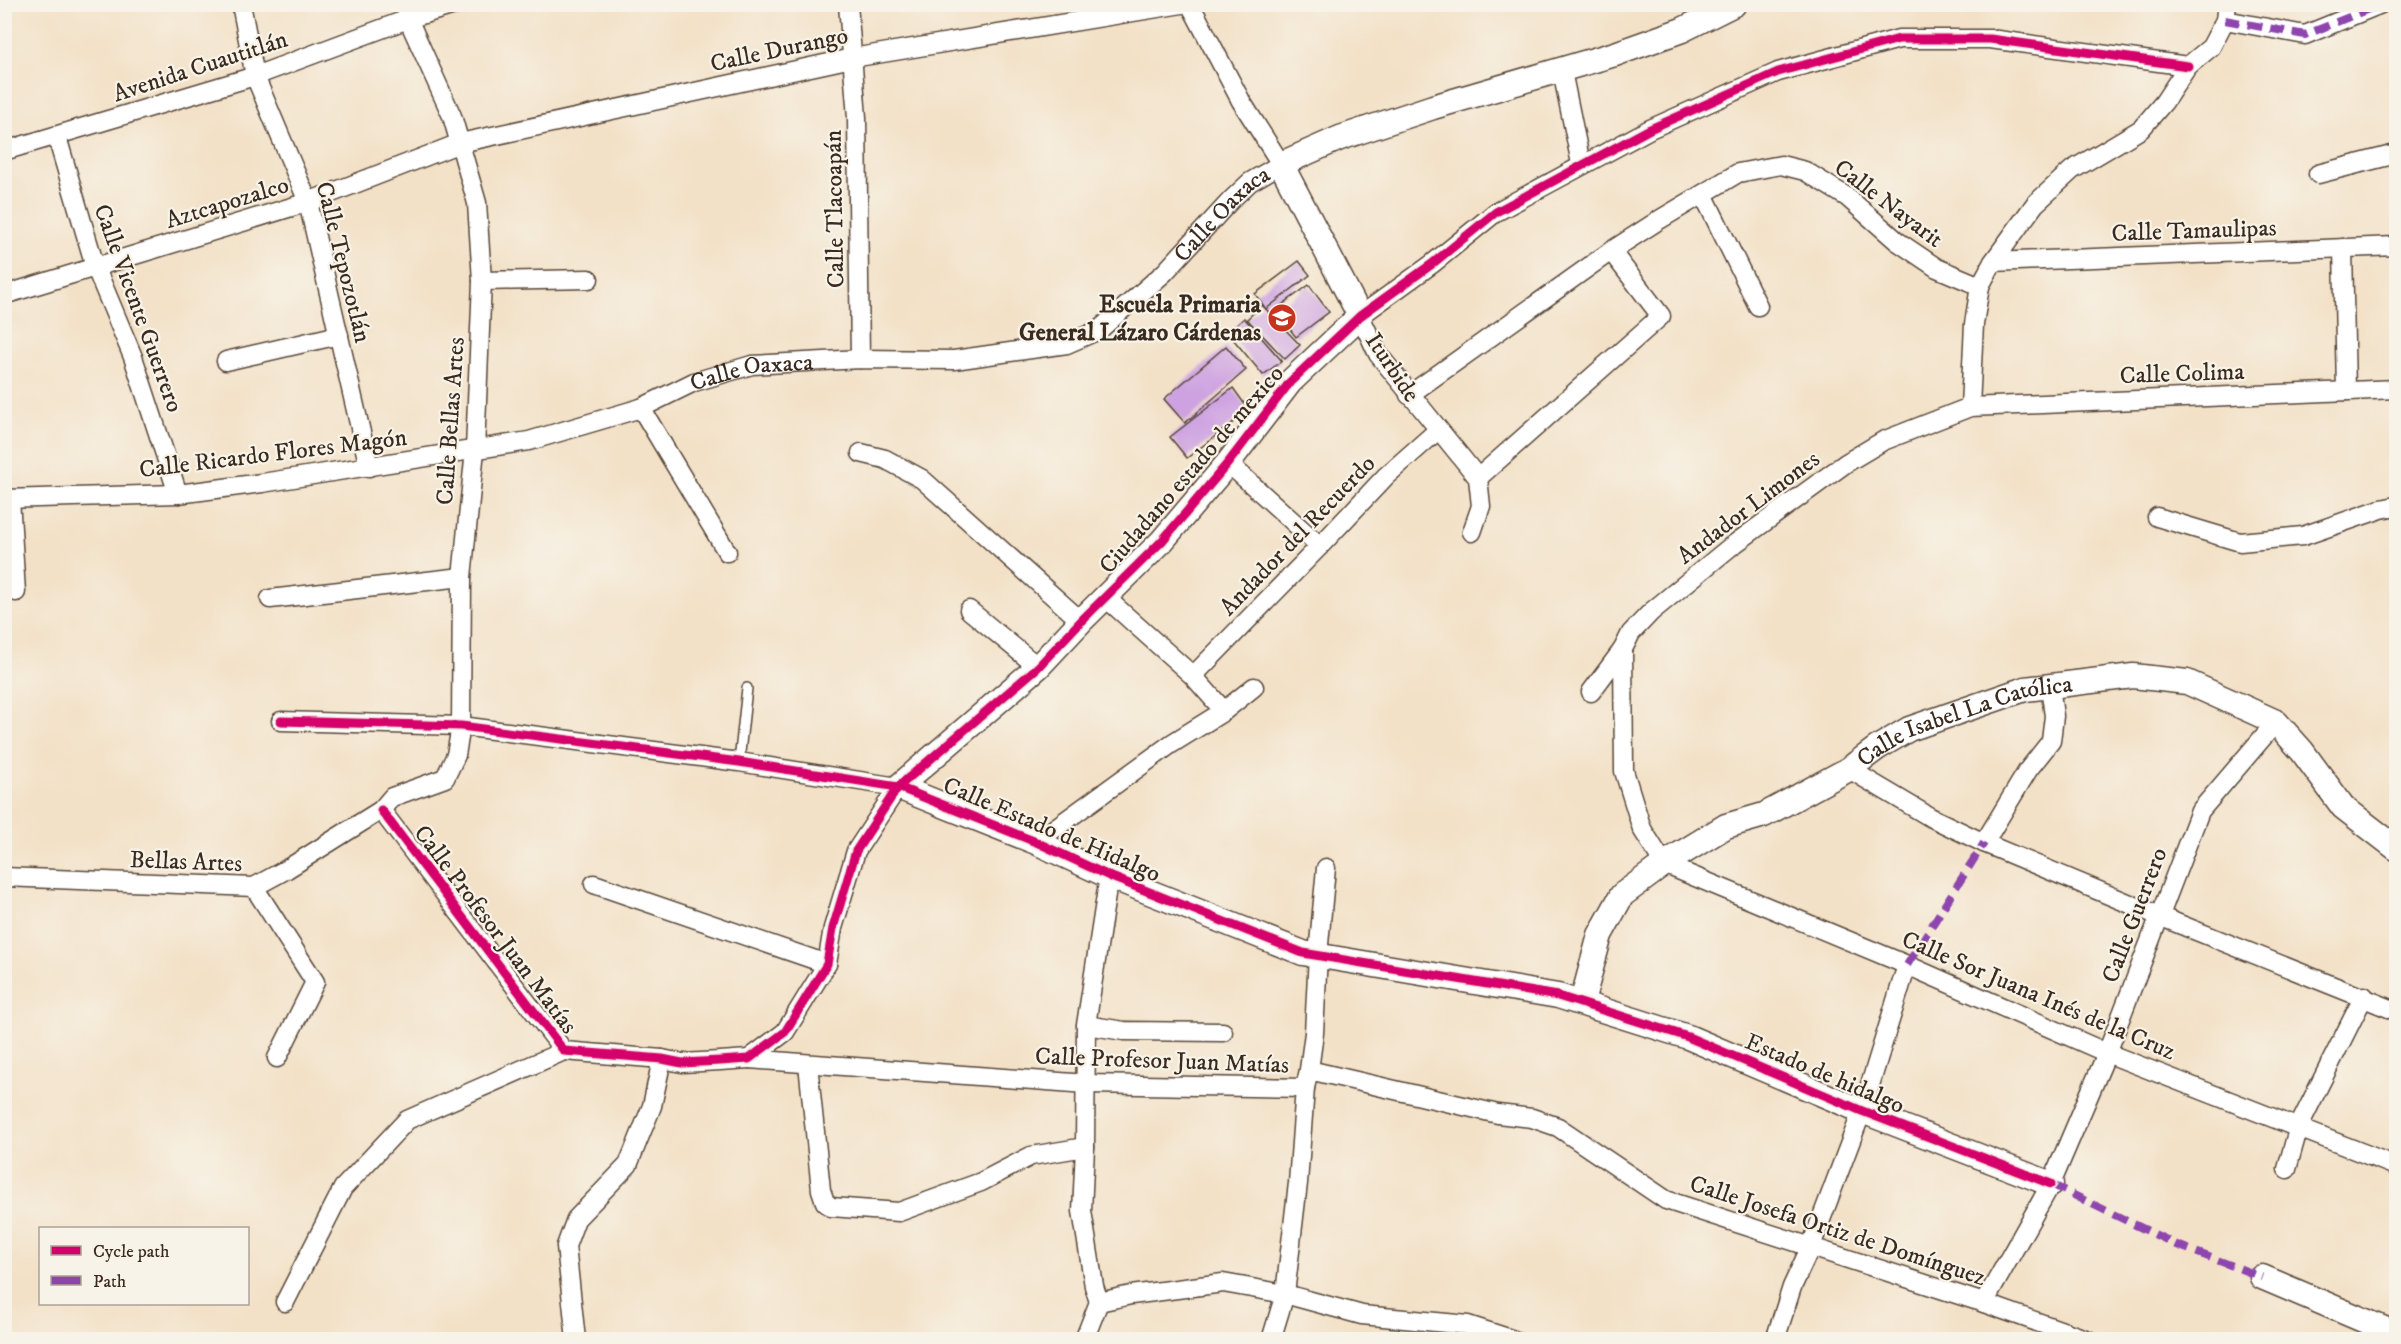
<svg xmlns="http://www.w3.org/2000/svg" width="2401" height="1344" font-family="'IM FELL DW Pica',serif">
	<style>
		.building { fill: #cea2e1 }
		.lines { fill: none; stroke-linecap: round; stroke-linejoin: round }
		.service-casing { stroke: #574537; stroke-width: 12 }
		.minor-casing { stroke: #574537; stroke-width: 21 }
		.tertiary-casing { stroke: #574537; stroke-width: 27 }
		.service { stroke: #fff; stroke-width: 9 }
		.minor { stroke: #fff; stroke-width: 18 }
		.tertiary { stroke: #fff; stroke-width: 24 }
		.quiet { stroke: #8e44ad; stroke-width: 8; stroke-dasharray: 15 8; stroke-linecap: butt }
		.cycleway-casing { stroke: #f7f3e8; stroke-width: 13 }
		.cycleway { stroke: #d6006c; stroke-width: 9 }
		.labels { text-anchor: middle; stroke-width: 4.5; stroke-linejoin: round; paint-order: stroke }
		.street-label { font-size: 24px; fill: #3b2a1e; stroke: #f7f3e8 }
		.poi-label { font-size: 24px; font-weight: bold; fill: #3b2a1e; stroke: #f7f3e8; text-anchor: end }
	</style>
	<rect width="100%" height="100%" fill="#f7f3e8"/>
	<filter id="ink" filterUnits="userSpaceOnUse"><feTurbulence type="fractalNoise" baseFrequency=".0167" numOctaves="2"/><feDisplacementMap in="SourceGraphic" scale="12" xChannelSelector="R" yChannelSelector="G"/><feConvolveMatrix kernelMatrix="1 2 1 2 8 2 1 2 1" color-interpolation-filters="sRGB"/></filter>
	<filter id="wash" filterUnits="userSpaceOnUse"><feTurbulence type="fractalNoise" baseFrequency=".008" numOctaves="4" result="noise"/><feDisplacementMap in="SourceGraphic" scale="24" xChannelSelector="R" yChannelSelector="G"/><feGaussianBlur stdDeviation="1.35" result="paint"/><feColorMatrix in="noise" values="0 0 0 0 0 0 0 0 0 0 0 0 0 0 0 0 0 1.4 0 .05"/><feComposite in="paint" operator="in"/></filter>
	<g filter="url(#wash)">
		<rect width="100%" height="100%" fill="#f3e1c7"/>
		<g id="blocks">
			<path class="building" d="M 1299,261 L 1310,275 L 1266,309 L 1255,294 Z
				M 1309,285 L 1329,312 L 1296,337 L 1275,310 Z
				M 1262,305 L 1300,345 L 1285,359 L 1247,319 Z
				M 1244,318 L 1282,361 L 1263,375 L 1228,333 Z
				M 1226,346 L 1246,370 L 1185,423 L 1164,399 Z
				M 1233,388 L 1249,410 L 1187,458 L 1170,437 Z"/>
		</g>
	</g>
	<g filter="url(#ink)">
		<use href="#blocks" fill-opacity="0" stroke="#574537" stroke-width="1.5"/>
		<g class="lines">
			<g class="service-casing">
				<path id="service" d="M 739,762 L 747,688"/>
			</g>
			<g class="minor-casing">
				<g id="minor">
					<path d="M 241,4 L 255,76 L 308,202 L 369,467"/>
					<path d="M 848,4 L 857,118 L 860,359"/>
					<path d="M 2225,20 L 2305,35 L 2381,4"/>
					<path d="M 1562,71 L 1581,164"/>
					<path d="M 57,137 L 95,266 L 133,357 L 178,494"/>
					<path d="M 4,151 L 255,76 L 408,19 L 458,4"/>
					<path d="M 2318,174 L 2396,154"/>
					<path d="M 1703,194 L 1758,306"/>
					<path d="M 2343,248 L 2346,391"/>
					<path d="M 1993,262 L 2396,246"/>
					<path d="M 482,281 L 589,279"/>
					<path d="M 4,295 L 308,202 L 460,143 L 852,58 L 1182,4"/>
					<path d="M 226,361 L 339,335"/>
					<path d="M 1409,395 L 1611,251 L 1659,220 L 1738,173 L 1781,165 L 1805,171 L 1847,197 L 1897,241 L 1937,268 L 1980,286"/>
					<path d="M 1970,407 L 1974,324 L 1980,286 L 1993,262 L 2035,204 L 2072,170 L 2141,129 L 2164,102 L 2188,66 L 2211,47 L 2225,20 L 2227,4"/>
					<path d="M 641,408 L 727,552"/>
					<path d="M 861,453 L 885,459 L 922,479 L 1081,621"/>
					<path d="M 1228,463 L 1320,546"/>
					<path d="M 1478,478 L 1661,316 L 1611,251"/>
					<path id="s1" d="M 4,499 L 178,494 L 262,483 L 529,441 L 641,408 L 694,382 L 752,365 L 860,359 L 954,360 L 1067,344 L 1099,330 L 1165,272 L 1231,200 L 1250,182 L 1281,164 L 1241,101 L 1190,4"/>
					<path d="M 10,499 L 16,592"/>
					<path d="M 2157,517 L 2240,542 L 2303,536 L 2381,509 L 2396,506"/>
					<path d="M 1472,532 L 1481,506 L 1478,478 L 1378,354 L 1360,316 L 1432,264 L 1496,212 L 1650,129 L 1778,72 L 1899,39 L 1990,39 L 2188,66"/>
					<path d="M 1106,598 L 1193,676 L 1224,711"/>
					<path d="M 270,599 L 462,577"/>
					<path d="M 969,610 L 1038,667"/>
					<path d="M 1623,649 L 1624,771 L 1642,829 L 1664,864 L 1907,965 L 2107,1053 L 2396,1166"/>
					<path d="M 1193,676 L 1320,546 L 1386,476 L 1438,430"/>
					<path d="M 1591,692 L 1623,649 L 1631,633 L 1651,612 L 1729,548 L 1846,463 L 1883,441 L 1970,407 L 2396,389"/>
					<path d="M 281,721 L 461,726 L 739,762 L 898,787 L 856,851 L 833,928 L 827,964 L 785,1032 L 749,1059 L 720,1061 L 682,1063 L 662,1059 L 564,1051 L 381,810"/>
					<path d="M 1849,769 L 1930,817 L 1984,843 L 2159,916 L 2396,1011"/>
					<path d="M 1036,842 L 1171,744 L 1224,711 L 1254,687"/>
					<path d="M 1984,843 L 2028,770 L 2051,741 L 2054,716 L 2050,686"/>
					<path d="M 4,877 L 254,887 L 287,869 L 381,810 L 392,797 L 445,778 L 456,755 L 461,726 L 462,577 L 475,450 L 482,281 L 477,203 L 452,116 L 408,19 L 405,4"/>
					<path d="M 594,884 L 827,964"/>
					<path d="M 254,887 L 315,982 L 277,1058"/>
					<path d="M 1086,1025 L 1124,1031 L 1223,1032"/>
					<path d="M 749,1059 L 1087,1084 L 1305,1088 L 1309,1070 L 1498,1114 L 1532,1118 L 1558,1127 L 1666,1200 L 1984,1303 L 2088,1340"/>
					<path d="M 808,1064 L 821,1190 L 825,1202 L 831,1207 L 899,1212 L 981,1182 L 1031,1156 L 1085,1147"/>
					<path d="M 1309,1070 L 1314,1033 L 1318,955 L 1326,868"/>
					<path d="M 2287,1169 L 2299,1126 L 2364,996"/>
					<path d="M 285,1302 L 343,1188 L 407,1120 L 564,1051"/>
					<path d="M 1099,1302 L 1094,1286 L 1082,1211 L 1085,1147 L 1086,1025 L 1109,876"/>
					<path d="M 1099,1302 L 1131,1295 L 1223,1283 L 1285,1294 L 1362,1315 L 1468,1325 L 1514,1340"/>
					<path d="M 1984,1303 L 2051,1184 L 2107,1053 L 2200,811 L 2276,722"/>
					<path d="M 576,1340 L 566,1246 L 576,1219 L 628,1165 L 652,1106 L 662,1059"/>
					<path d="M 1084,1340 L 1099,1302"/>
					<path d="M 1271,1340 L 1285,1294 L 1298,1183 L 1305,1088"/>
					<path d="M 1775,1340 L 1792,1287 L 1811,1246 L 1862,1111 L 1907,965"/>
				</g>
			</g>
			<g class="tertiary-casing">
				<g id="tertiary">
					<path d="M 1734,4 L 1682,30 L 1615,54 L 1433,107 L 1340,138 L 1281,164 L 1360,316 L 1290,382 L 1228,463 L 1162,541 L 1081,621 L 1038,667 L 898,787 L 1036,842 L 1109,876 L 1303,953 L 1558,996 L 1688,1037 L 1862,1111 L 2051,1184"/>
					<path id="s2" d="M 1582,1002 L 1600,935 L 1622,895 L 1664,864 L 1726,826 L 1764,815 L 1849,769 L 1877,748 L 1909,729 L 2025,689 L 2133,676 L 2187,682 L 2276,722 L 2302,751 L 2343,807 L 2396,848"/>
					<path d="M 2262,1277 L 2396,1334"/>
				</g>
			</g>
			<use href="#service" class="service"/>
			<use href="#minor" class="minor"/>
			<use href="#tertiary" class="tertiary"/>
			<path class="quiet" d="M 2225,20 L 2305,35 L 2381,4
				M 1907,965 L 1984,843
				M 2051,1184 L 2177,1245 L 2262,1277"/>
			<g class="cycleway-casing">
				<path id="cycleway" d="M 281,721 L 461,726 L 739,762 L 898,787 L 1036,842 L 1109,876 L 1303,953 L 1558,996 L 1688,1037 L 1862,1111 L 2051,1184
					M 381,810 L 564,1051 L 662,1059 L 682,1063 L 720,1061 L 749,1059 L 785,1032 L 827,964 L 833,928 L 856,851 L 898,787 L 1038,667 L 1081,621 L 1162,541 L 1228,463 L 1290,382 L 1360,316 L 1432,264 L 1496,212 L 1650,129 L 1778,72 L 1899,39 L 1990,39 L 2188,66"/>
			</g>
			<use href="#cycleway" class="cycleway"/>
		</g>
	</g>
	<defs>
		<g id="school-disc" transform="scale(1.5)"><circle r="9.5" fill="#c8321e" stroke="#f7f3e8"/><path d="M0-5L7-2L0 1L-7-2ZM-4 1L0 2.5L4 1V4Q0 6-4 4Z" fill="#fff"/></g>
	</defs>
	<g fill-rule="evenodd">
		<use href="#school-disc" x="1282" y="318"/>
	</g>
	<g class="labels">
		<g class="street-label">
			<text transform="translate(779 49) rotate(-12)" y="8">Calle Durango</text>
			<text transform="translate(200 66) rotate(-18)" y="8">Avenida Cuautitlán</text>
			<text transform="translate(227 202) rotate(-17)" y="8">Aztcapozalco</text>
			<text transform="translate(1889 203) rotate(37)" y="8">Calle Nayarit</text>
			<text transform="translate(834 209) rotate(-91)" y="8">Calle Tlacoapán</text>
			<text dy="8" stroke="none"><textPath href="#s1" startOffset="1286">Calle Oaxaca</textPath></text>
			<text transform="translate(2194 230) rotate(-2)" y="8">Calle Tamaulipas</text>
			<text transform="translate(344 262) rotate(76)" y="8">Calle Tepozotlán</text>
			<text transform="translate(139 308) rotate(70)" y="8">Calle Vicente Guerrero</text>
			<text transform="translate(1393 367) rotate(56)" y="8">Iturbide</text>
			<text transform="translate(2182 373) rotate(-2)" y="8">Calle Colima</text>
			<text dy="8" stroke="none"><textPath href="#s1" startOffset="764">Calle Oaxaca</textPath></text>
			<text transform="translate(450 421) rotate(-86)" y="8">Calle Bellas Artes</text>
			<text transform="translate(273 453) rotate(-7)" y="8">Calle Ricardo Flores Magón</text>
			<text transform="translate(1191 469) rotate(-49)" y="8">Ciudadano estado de mexico</text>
			<text transform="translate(1748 507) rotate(-37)" y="8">Andador Limones</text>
			<text transform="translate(1297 535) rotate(-46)" y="8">Andador del Recuerdo</text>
			<text dy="8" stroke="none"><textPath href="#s2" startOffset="504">Calle Isabel La Católica</textPath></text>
			<text transform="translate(1052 829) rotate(23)" y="8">Calle Estado de Hidalgo</text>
			<text transform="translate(186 861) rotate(2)" y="8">Bellas Artes</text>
			<text transform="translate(2134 915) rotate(-69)" y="8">Calle Guerrero</text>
			<text transform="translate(496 929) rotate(53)" y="8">Calle Profesor Juan Matías</text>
			<text transform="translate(2039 995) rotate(23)" y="8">Calle Sor Juana Inés de la Cruz</text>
			<text transform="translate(1162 1060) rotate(2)" y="8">Calle Profesor Juan Matías</text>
			<text transform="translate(1825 1073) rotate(23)" y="8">Estado de hidalgo</text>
			<text transform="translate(1838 1230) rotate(18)" y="8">Calle Josefa Ortiz de Domínguez</text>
		</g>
		<g class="poi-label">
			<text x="1261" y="312">Escuela Primaria<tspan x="1261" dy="28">General Lázaro Cárdenas</tspan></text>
		</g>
	</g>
	<rect width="2401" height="1344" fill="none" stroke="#f7f3e8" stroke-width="24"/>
	<rect x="39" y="1227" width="210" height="78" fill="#f7f3e8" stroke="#aca397" stroke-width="1.5"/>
	<rect x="51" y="1246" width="30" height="9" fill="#d6006c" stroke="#aca397" stroke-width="1.5"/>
	<text x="93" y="1257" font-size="18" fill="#3b2a1e">Cycle path</text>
	<rect x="51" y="1276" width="30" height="9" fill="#8e44ad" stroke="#aca397" stroke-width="1.5"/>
	<text x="93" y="1287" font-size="18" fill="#3b2a1e">Path</text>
</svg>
